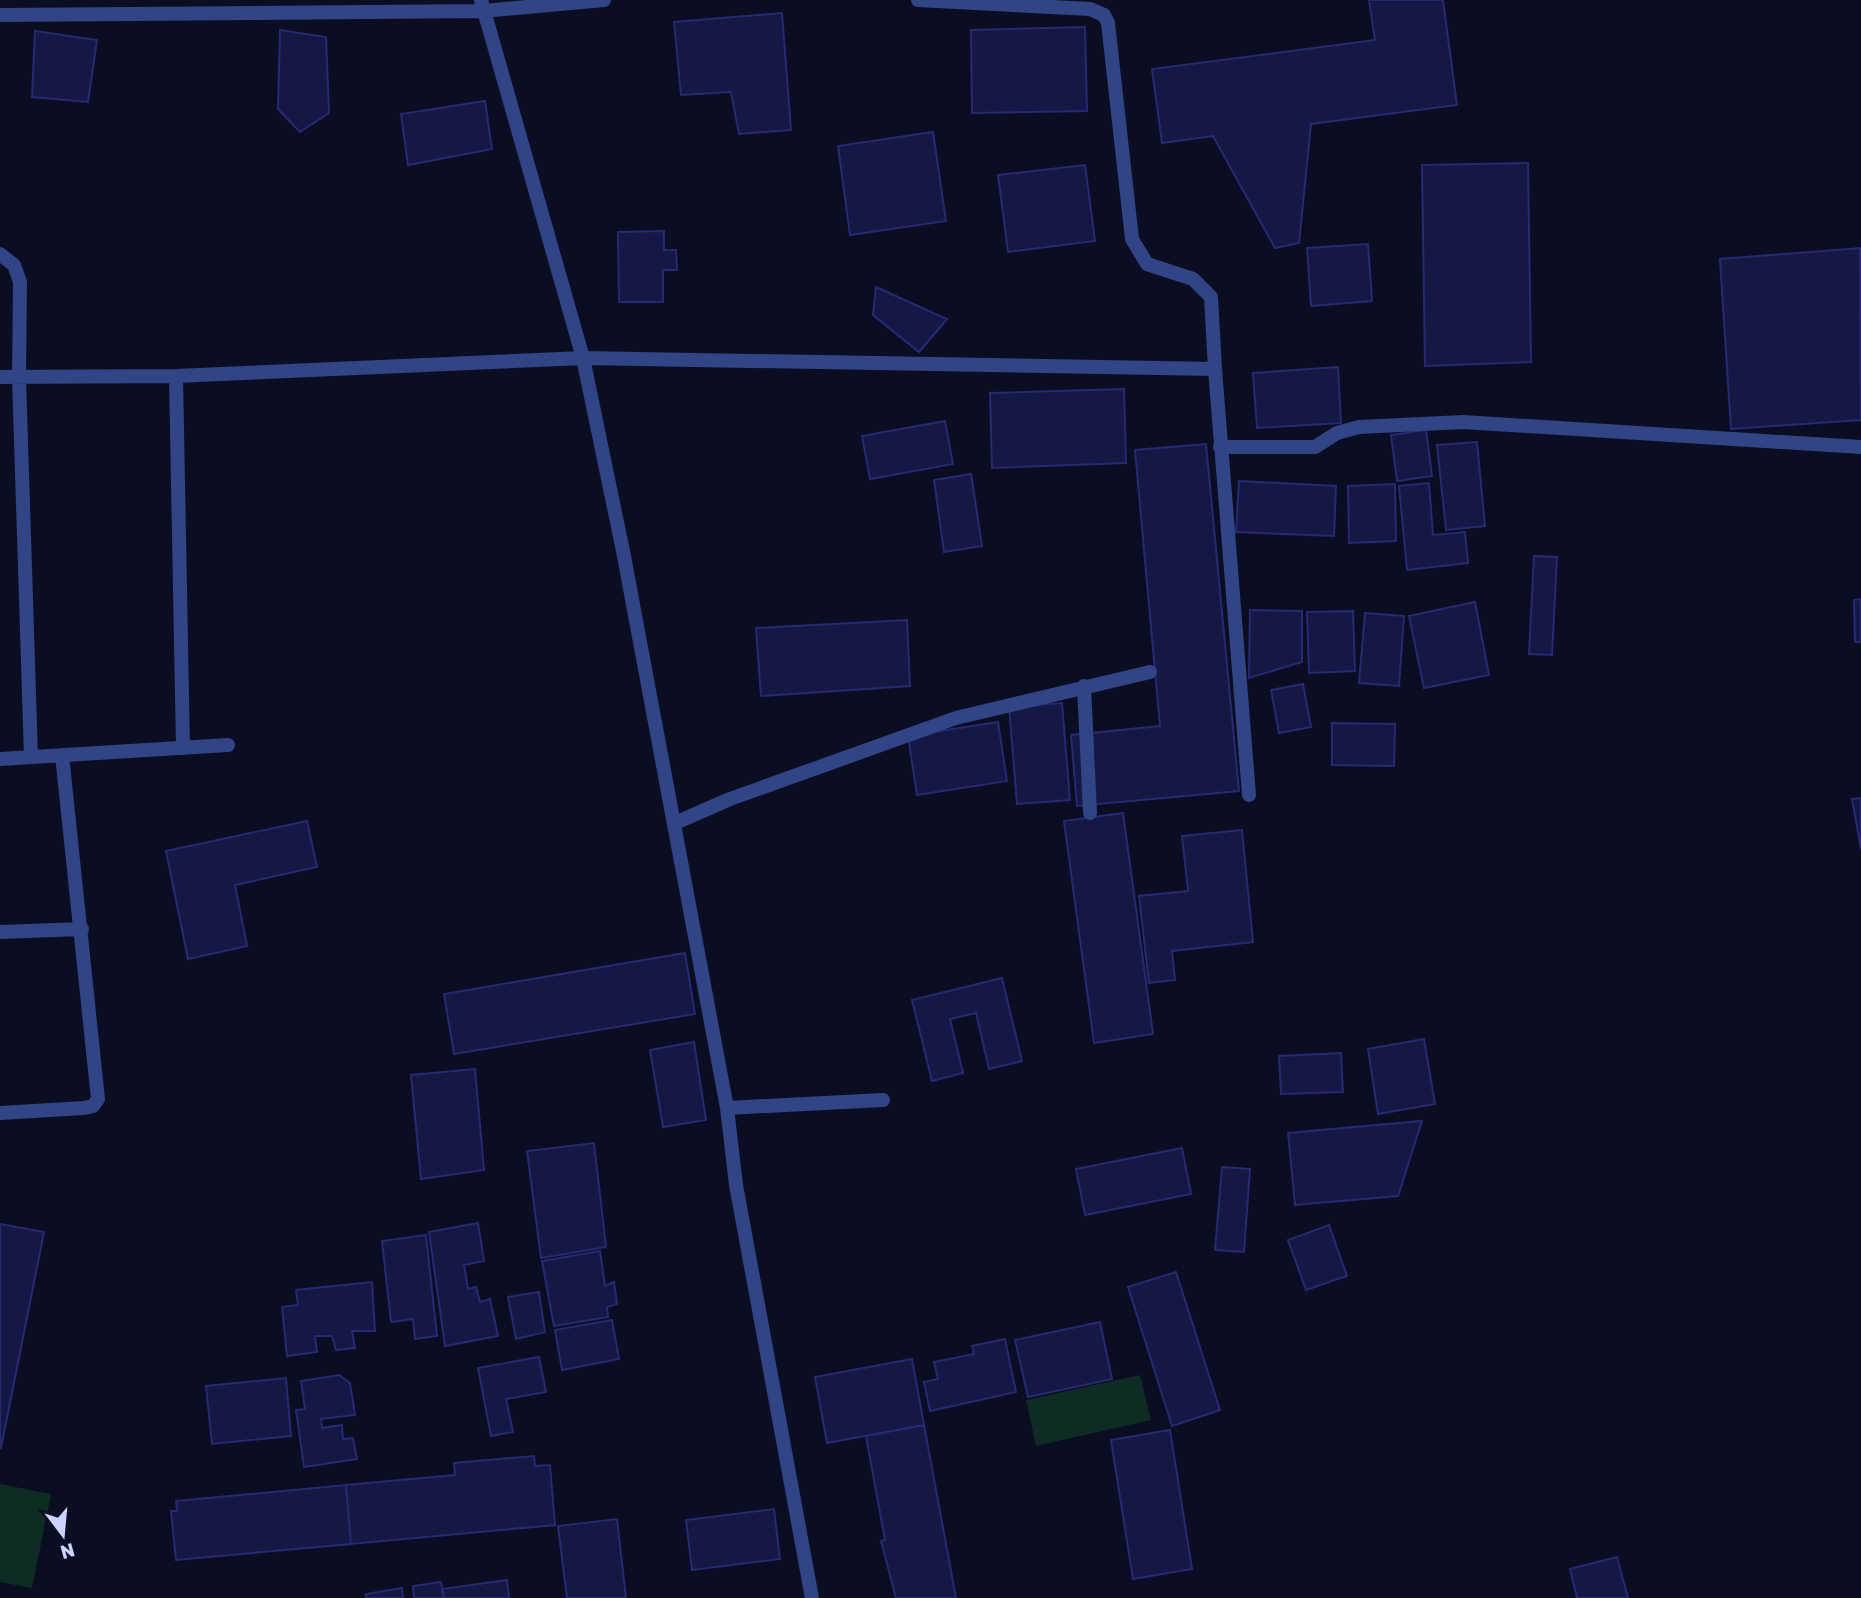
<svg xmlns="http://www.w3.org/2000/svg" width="1861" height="1598" font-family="Rubik,sans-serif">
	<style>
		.green { fill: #0e2c23 }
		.building { fill: #151844; stroke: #252a73; stroke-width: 2 }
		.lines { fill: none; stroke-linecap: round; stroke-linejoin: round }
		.minor { stroke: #314485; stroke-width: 14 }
	</style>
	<rect width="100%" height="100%" fill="#0b0d22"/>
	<path class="green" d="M 1140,1375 L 1151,1420 L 1036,1446 L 1026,1400 Z
		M 0,1484 L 51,1494 L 32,1588 L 0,1582 Z"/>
	<path class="building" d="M 1369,0 L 1443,0 L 1457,105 L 1311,124 L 1299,243 L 1275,248 L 1213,136 L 1162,143 L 1152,69 L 1375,40 Z
		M 782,13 L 791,130 L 739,134 L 731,92 L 681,95 L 674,22 Z
		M 1085,27 L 1087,111 L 972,113 L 971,30 Z
		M 280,30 L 326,37 L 329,113 L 300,132 L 278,109 Z
		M 35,31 L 97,40 L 88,102 L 32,97 Z
		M 485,101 L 492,149 L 408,165 L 401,114 Z
		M 933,132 L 946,221 L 850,235 L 838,146 Z
		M 1528,163 L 1531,362 L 1425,366 L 1422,165 Z
		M 1085,165 L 1095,241 L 1008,252 L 998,175 Z
		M 664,231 L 664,250 L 676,250 L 677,270 L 663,270 L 663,302 L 619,302 L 618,232 Z
		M 1368,244 L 1372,301 L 1311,306 L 1307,248 Z
		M 1860,248 L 1861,420 L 1731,429 L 1720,259 Z
		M 876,287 L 947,319 L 919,352 L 873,315 Z
		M 1338,367 L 1341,423 L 1257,428 L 1253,373 Z
		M 1124,389 L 1126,463 L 992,468 L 990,393 Z
		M 945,421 L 953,464 L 870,479 L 862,436 Z
		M 1426,430 L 1432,476 L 1397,481 L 1391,435 Z
		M 1477,442 L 1485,526 L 1446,530 L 1437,445 Z
		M 1206,444 L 1239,791 L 1077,806 L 1071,735 L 1160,726 L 1135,450 Z
		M 971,474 L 982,546 L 944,552 L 934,480 Z
		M 1239,481 L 1336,486 L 1334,536 L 1236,532 Z
		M 1429,483 L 1433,535 L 1465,532 L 1468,563 L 1407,570 L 1399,486 Z
		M 1395,484 L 1396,541 L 1349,543 L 1348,486 Z
		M 1534,556 L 1557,557 L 1552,655 L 1529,654 Z
		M 1861,599 L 1861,642 L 1855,642 L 1854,600 Z
		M 1475,602 L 1489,675 L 1424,688 L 1409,616 Z
		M 1250,610 L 1302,611 L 1302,662 L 1249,678 Z
		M 1353,611 L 1355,671 L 1309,673 L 1307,612 Z
		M 1365,613 L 1404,616 L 1399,686 L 1359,683 Z
		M 907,620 L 910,686 L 761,696 L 756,628 Z
		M 1303,684 L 1311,727 L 1279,733 L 1271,690 Z
		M 1062,703 L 1070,800 L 1017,804 L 1009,707 Z
		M 998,722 L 1007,781 L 917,795 L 908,736 Z
		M 1332,723 L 1395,724 L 1394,766 L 1332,765 Z
		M 1861,798 L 1861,849 L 1852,799 Z
		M 1123,813 L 1153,1034 L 1094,1043 L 1064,821 Z
		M 307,821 L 317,867 L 235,885 L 247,946 L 188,959 L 166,851 Z
		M 1242,830 L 1253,942 L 1172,951 L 1175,980 L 1149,983 L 1139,896 L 1188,891 L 1182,836 Z
		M 685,953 L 695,1014 L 454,1054 L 444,994 Z
		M 1002,978 L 1022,1061 L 989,1069 L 976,1013 L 950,1019 L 963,1073 L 932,1081 L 912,1000 Z
		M 1424,1039 L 1435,1104 L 1378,1114 L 1368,1049 Z
		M 694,1042 L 706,1120 L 663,1127 L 650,1050 Z
		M 1341,1053 L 1343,1092 L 1281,1094 L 1279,1056 Z
		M 475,1069 L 484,1170 L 421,1179 L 411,1075 Z
		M 1422,1121 L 1398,1196 L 1295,1205 L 1288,1133 Z
		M 594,1143 L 606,1247 L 541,1258 L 527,1151 Z
		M 1182,1148 L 1191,1194 L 1085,1215 L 1076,1169 Z
		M 1222,1167 L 1250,1169 L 1244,1252 L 1215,1250 Z
		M 478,1223 L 484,1261 L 464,1265 L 468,1289 L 476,1287 L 480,1302 L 490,1299 L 498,1336 L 445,1346 L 429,1232 Z
		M 0,1224 L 44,1232 L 1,1448 L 0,1448 Z
		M 1329,1225 L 1347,1276 L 1306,1290 L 1288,1240 Z
		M 426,1235 L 437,1336 L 415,1339 L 413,1319 L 391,1322 L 382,1241 Z
		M 600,1251 L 605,1286 L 614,1282 L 617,1304 L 607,1307 L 608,1317 L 554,1326 L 542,1261 Z
		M 1176,1272 L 1220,1410 L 1172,1426 L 1128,1287 Z
		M 372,1282 L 375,1331 L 352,1331 L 355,1348 L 336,1350 L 332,1336 L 315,1336 L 317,1352 L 287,1356 L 282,1307 L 298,1305 L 296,1290 Z
		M 539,1292 L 545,1332 L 516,1339 L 508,1297 Z
		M 612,1320 L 619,1359 L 562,1370 L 555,1330 Z
		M 1100,1322 L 1112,1379 L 1028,1397 L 1015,1340 Z
		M 1005,1339 L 1016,1392 L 930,1411 L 924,1382 L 938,1379 L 934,1362 L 974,1354 L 972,1346 Z
		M 539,1357 L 546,1392 L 506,1399 L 513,1432 L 491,1436 L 478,1368 Z
		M 912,1359 L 924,1425 L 827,1443 L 815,1377 Z
		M 339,1375 L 350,1383 L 355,1415 L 321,1419 L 322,1428 L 342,1425 L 343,1439 L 353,1438 L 357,1459 L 304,1467 L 296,1410 L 305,1409 L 301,1381 Z
		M 286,1378 L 291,1436 L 212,1444 L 206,1386 Z
		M 924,1425 L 956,1598 L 896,1598 L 881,1541 L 885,1540 L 866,1436 Z
		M 1170,1430 L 1192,1569 L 1133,1579 L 1111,1440 Z
		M 534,1456 L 535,1466 L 550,1465 L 555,1525 L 351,1544 L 346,1485 L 455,1475 L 454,1463 Z
		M 346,1485 L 351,1544 L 176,1560 L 171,1511 L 177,1511 L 176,1501 Z
		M 774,1509 L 780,1559 L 692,1570 L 686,1520 Z
		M 617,1519 L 626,1598 L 567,1598 L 558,1526 Z
		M 1617,1557 L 1628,1598 L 1577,1598 L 1570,1569 Z
		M 507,1580 L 509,1598 L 444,1598 L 442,1589 Z
		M 441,1582 L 444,1598 L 414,1598 L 413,1586 Z
		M 402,1588 L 403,1598 L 366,1598 L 366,1594 Z"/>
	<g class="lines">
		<path class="minor" d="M 481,0 L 583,358 L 623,551 L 727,1108 L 736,1185 L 812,1598
			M 0,15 L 483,11 L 604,0
			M 0,254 L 14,265 L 20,282 L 19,378 L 31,757
			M 1215,369 L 1249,795
			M 176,376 L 183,748
			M 0,377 L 176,376 L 583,358 L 1215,369 L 1211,297 L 1193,279 L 1147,264 L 1132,239 L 1108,23 L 1104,15 L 1090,9 L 918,0
			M 1220,447 L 1315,447 L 1337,433 L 1359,427 L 1463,422 L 1861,447
			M 1084,686 L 1090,813
			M 0,759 L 228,745
			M 675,823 L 730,799 L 956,718 L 1150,672
			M 0,932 L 82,929
			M 727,1108 L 883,1100
			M 0,1113 L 84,1108 L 93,1106 L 98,1099 L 62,755"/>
	</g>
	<g transform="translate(63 1535) rotate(164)" stroke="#0b0d22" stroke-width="5" paint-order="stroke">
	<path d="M0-5L12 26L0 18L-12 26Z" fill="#ccd3ff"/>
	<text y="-10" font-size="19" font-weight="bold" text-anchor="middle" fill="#ccd3ff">N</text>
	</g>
</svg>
